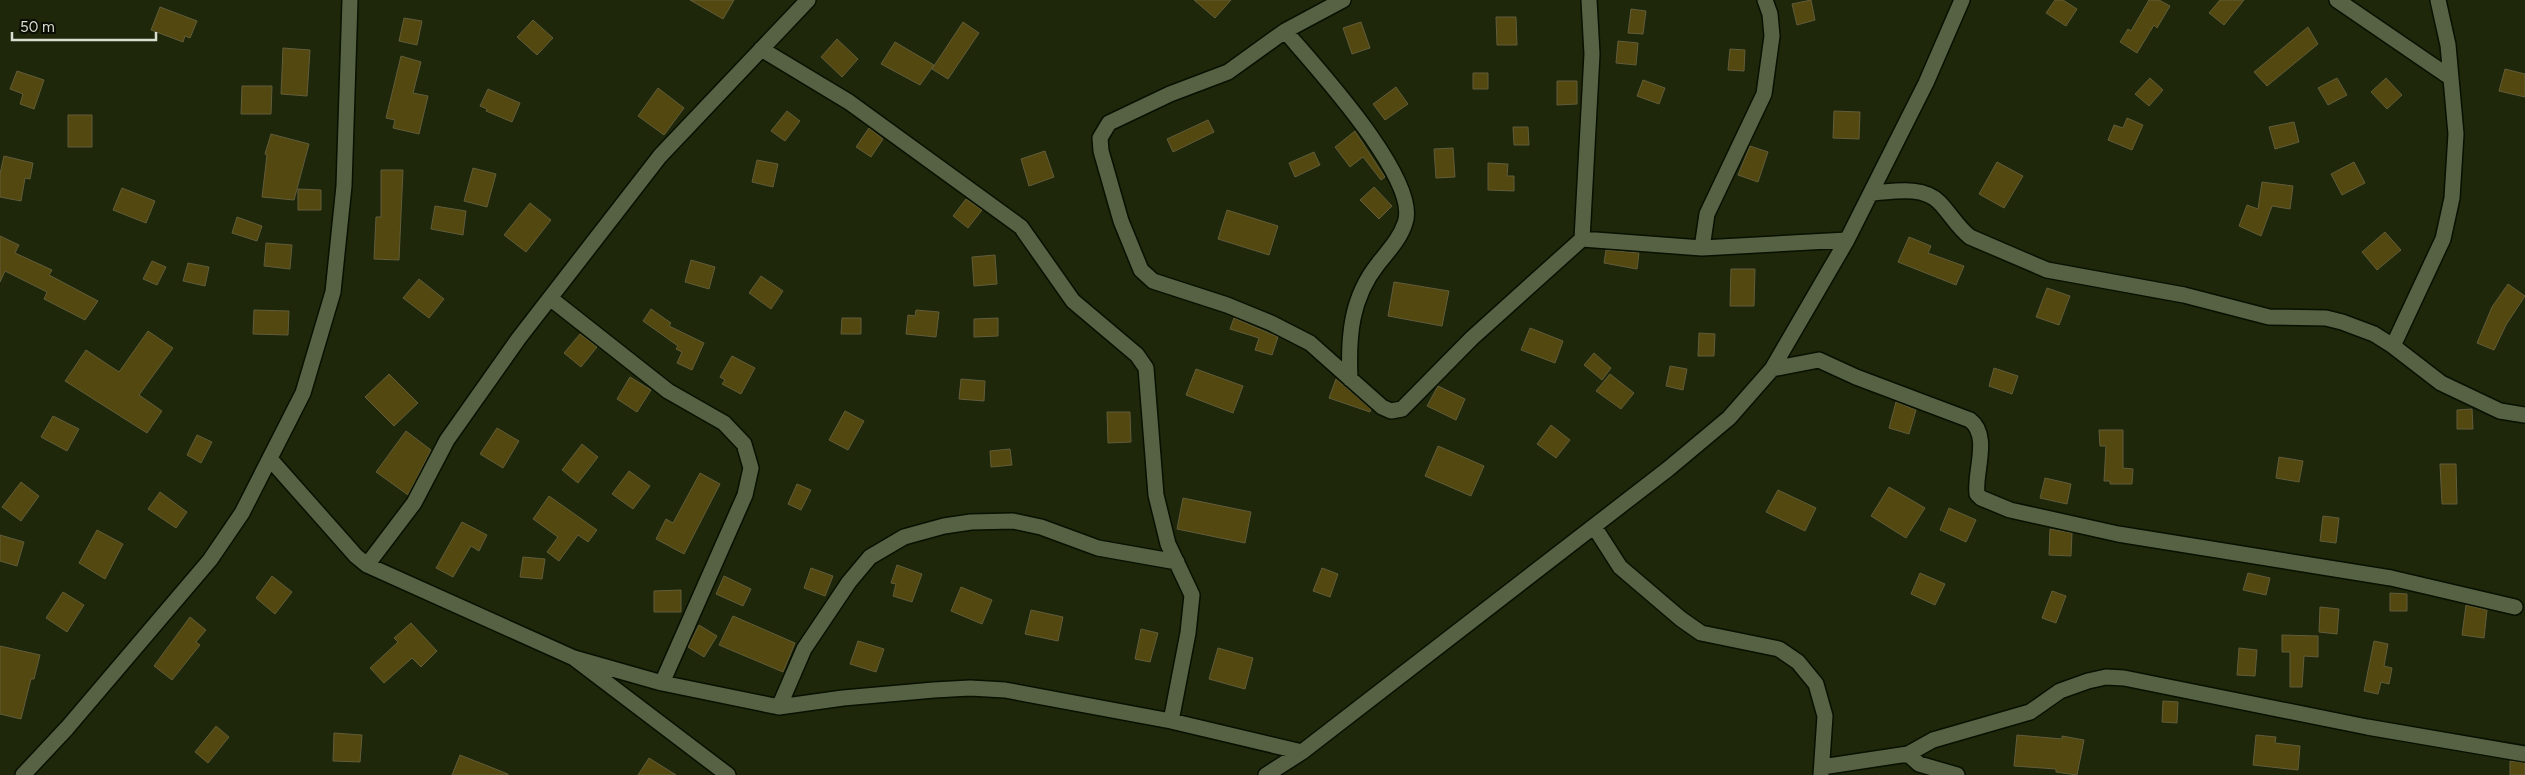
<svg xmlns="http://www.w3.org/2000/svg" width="2525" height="775" font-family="Figtree,sans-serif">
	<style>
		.building { fill: #524810; stroke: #615c3b }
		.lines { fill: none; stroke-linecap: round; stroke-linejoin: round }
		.minor-casing { stroke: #081000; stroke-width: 18 }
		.minor { stroke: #566243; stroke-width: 15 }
	</style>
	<rect width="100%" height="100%" fill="#1e270a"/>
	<path class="building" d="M 690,0 L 734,0 L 723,19 Z
		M 1194,0 L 1231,0 L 1215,18 Z
		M 1811,0 L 1815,20 L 1797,25 L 1792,4 Z
		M 2055,0 L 2063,0 L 2077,9 L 2066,26 L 2046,13 Z
		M 2149,0 L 2159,0 L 2170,6 L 2157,28 L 2154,25 L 2137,53 L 2120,42 L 2128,29 L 2131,31 Z
		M 2220,0 L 2244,0 L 2224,25 L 2209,13 Z
		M 160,7 L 197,21 L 190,38 L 185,36 L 183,42 L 151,30 Z
		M 1631,9 L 1646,11 L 1643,34 L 1628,33 Z
		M 1496,17 L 1516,17 L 1517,45 L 1497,45 Z
		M 404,18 L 422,21 L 417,45 L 399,41 Z
		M 533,20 L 553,38 L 537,55 L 517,37 Z
		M 963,22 L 979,33 L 948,79 L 932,69 Z
		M 1361,22 L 1370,48 L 1352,54 L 1343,28 Z
		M 2308,27 L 2318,44 L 2267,86 L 2254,72 Z
		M 837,39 L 858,59 L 842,77 L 821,57 Z
		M 1618,41 L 1638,43 L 1636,65 L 1616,63 Z
		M 895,42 L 934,65 L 920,85 L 881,64 Z
		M 283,48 L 310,50 L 307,96 L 281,94 Z
		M 1730,49 L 1745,50 L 1744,71 L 1728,70 Z
		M 401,56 L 421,62 L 413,93 L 428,96 L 419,134 L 393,128 L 395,120 L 386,118 Z
		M 2505,69 L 2525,74 L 2525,97 L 2499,91 Z
		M 17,71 L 44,80 L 34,109 L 20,104 L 23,94 L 10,89 Z
		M 1473,73 L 1488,73 L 1488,89 L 1473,89 Z
		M 2150,78 L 2163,90 L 2149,106 L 2135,94 Z
		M 2337,78 L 2347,95 L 2328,105 L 2318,88 Z
		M 2386,78 L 2402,95 L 2387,109 L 2371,92 Z
		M 1643,80 L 1665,88 L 1659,104 L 1637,96 Z
		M 1557,81 L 1577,81 L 1577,104 L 1557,105 Z
		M 242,86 L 272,86 L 271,114 L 241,114 Z
		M 1396,87 L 1408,104 L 1385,120 L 1373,104 Z
		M 658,88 L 684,108 L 664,135 L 638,116 Z
		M 488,89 L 520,103 L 512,122 L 486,111 L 487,109 L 480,106 Z
		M 787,111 L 800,121 L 785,141 L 771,131 Z
		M 1834,111 L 1860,112 L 1859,139 L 1833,138 Z
		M 68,115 L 92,115 L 92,147 L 68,147 Z
		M 2127,118 L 2143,125 L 2132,150 L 2108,140 L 2114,125 L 2123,128 Z
		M 1208,120 L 1214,132 L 1173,152 L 1167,139 Z
		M 2294,122 L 2299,142 L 2275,149 L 2269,127 Z
		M 1513,127 L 1528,127 L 1529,145 L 1514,145 Z
		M 869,128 L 883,139 L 871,157 L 856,147 Z
		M 1355,131 L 1385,177 L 1381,180 L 1363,157 L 1350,167 L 1335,147 Z
		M 271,134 L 309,144 L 294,200 L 262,197 L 267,155 L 265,154 Z
		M 1750,146 L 1768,152 L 1758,182 L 1738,175 Z
		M 1453,148 L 1455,177 L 1436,178 L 1434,149 Z
		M 1045,151 L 1054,177 L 1029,186 L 1021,159 Z
		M 1314,152 L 1320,165 L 1295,177 L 1289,163 Z
		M 4,156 L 33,163 L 30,179 L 25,178 L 21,201 L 0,197 L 0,174 Z
		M 757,160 L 778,164 L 773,187 L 752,182 Z
		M 1997,162 L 2023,176 L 2004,208 L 1979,194 Z
		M 2354,162 L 2365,183 L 2342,195 L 2331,174 Z
		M 1488,163 L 1508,164 L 1507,176 L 1514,176 L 1514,191 L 1488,190 Z
		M 473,168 L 496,174 L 487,207 L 464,201 Z
		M 381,170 L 403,170 L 399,260 L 374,259 L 376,217 L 381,217 Z
		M 2262,182 L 2293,186 L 2290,209 L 2272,206 L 2261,236 L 2239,226 L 2247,205 L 2258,209 Z
		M 1374,187 L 1392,206 L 1379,219 L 1360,200 Z
		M 122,188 L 155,201 L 146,223 L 113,210 Z
		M 298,189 L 321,190 L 321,210 L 298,210 Z
		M 966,199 L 982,210 L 968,228 L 953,216 Z
		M 530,203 L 551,220 L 526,252 L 504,235 Z
		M 435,206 L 466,211 L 463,235 L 431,229 Z
		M 1227,210 L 1278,226 L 1269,255 L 1218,239 Z
		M 237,217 L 262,226 L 257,241 L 232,233 Z
		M 2385,232 L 2401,250 L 2377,270 L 2362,252 Z
		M 0,236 L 19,245 L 15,253 L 52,270 L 49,275 L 98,301 L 85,320 L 44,299 L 47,292 L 5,271 L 0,282 Z
		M 1909,237 L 1931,246 L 1928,253 L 1964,266 L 1956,285 L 1898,262 Z
		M 266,243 L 292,245 L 290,269 L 264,266 Z
		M 1606,250 L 1639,253 L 1637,269 L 1604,263 Z
		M 995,255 L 997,284 L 974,286 L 972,257 Z
		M 691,260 L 715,267 L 709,289 L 685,282 Z
		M 152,261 L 166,267 L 157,285 L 143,279 Z
		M 188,263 L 209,267 L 205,286 L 183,281 Z
		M 1731,269 L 1755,269 L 1754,306 L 1730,306 Z
		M 761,276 L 783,291 L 771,309 L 749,293 Z
		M 419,279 L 444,299 L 429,318 L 403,298 Z
		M 1394,282 L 1449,291 L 1442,326 L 1388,316 Z
		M 2508,284 L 2525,296 L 2506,325 L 2494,350 L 2477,343 L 2492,307 Z
		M 2047,288 L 2070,296 L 2059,325 L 2036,317 Z
		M 651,309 L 671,323 L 669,326 L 704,343 L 692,370 L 677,363 L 682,352 L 676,349 L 678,346 L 643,321 Z
		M 254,310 L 289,311 L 288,335 L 253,334 Z
		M 916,310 L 939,312 L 936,337 L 906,334 L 908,315 L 915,316 Z
		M 842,318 L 861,318 L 861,334 L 841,334 Z
		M 998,318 L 998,336 L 974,337 L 974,319 Z
		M 1234,318 L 1278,337 L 1272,355 L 1255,350 L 1259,338 L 1230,329 Z
		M 1530,328 L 1563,341 L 1555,363 L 1521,350 Z
		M 148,331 L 173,348 L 139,395 L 162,411 L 147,433 L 65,381 L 86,350 L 119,372 Z
		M 1699,333 L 1715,334 L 1714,356 L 1698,356 Z
		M 580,334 L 597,347 L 581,367 L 564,353 Z
		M 1594,353 L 1611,368 L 1602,380 L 1584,365 Z
		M 732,356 L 755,368 L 741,394 L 722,384 L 725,380 L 720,377 Z
		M 1670,366 L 1687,369 L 1683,390 L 1666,386 Z
		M 1994,368 L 2018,376 L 2012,394 L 1989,386 Z
		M 1196,369 L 1243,386 L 1233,413 L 1186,395 Z
		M 389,374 L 418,403 L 394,426 L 365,397 Z
		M 1610,374 L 1634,393 L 1621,409 L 1596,391 Z
		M 630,377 L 651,390 L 637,412 L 617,399 Z
		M 961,379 L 985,381 L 984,401 L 959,399 Z
		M 1336,379 L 1371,409 L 1370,412 L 1329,398 Z
		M 1438,386 L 1465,399 L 1456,420 L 1427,406 Z
		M 1896,402 L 1916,410 L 1909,434 L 1889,428 Z
		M 2472,409 L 2473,429 L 2457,429 L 2457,410 Z
		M 845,411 L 864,421 L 848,450 L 829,440 Z
		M 1107,412 L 1130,412 L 1131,442 L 1108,443 Z
		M 53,416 L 79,429 L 67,451 L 41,437 Z
		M 1551,425 L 1570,440 L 1556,458 L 1537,444 Z
		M 497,428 L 519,441 L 503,468 L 480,454 Z
		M 2099,430 L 2123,430 L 2123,468 L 2133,469 L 2132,484 L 2110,484 L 2110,481 L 2104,481 L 2106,446 L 2100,446 Z
		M 406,431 L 431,450 L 408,495 L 376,472 Z
		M 197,435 L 212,442 L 201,463 L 187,455 Z
		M 582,444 L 598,457 L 578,483 L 562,470 Z
		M 1438,446 L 1484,466 L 1471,496 L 1425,476 Z
		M 1010,449 L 1012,465 L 991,467 L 990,451 Z
		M 2279,457 L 2303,461 L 2299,482 L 2276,478 Z
		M 2440,464 L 2456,464 L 2457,504 L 2442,504 Z
		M 629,471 L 650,486 L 633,509 L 612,494 Z
		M 700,473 L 720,484 L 684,554 L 656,539 L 666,519 L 673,523 Z
		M 2045,478 L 2071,484 L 2067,504 L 2040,498 Z
		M 21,482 L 39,496 L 21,521 L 2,507 Z
		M 797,484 L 811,490 L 801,510 L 788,504 Z
		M 1889,487 L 1925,508 L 1906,538 L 1871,516 Z
		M 1778,490 L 1816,508 L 1805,531 L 1766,512 Z
		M 160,492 L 187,512 L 176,528 L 148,509 Z
		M 549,496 L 597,530 L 588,542 L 578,535 L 559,561 L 547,552 L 558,537 L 533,519 Z
		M 1183,498 L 1251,512 L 1245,543 L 1177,529 Z
		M 1949,508 L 1976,520 L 1966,542 L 1940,530 Z
		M 2323,516 L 2339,518 L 2336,543 L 2320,541 Z
		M 462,522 L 487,535 L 479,551 L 471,546 L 453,577 L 436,568 Z
		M 2050,529 L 2072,533 L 2071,556 L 2049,555 Z
		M 97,530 L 123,544 L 105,579 L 79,563 Z
		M 0,535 L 24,542 L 17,566 L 0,561 Z
		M 523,557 L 545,559 L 542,579 L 520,577 Z
		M 897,565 L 922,574 L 912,602 L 893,596 L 896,584 L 891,583 Z
		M 811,568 L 833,576 L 825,596 L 804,588 Z
		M 1322,568 L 1338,574 L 1330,597 L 1313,591 Z
		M 1920,573 L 1945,584 L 1935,605 L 1911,594 Z
		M 2248,573 L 2270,578 L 2266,595 L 2243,590 Z
		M 272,576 L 292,592 L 275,614 L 256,598 Z
		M 724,576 L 751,589 L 743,606 L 716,594 Z
		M 961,587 L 992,600 L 982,624 L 951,611 Z
		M 681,590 L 681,612 L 654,612 L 654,591 Z
		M 2052,591 L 2066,596 L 2056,623 L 2042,618 Z
		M 63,592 L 84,605 L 67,632 L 46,618 Z
		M 2390,593 L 2407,594 L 2407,611 L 2390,611 Z
		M 2466,605 L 2487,610 L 2484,638 L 2462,635 Z
		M 2320,607 L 2339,609 L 2337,634 L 2319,632 Z
		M 1031,610 L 1063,617 L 1058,641 L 1025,634 Z
		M 733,616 L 795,643 L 783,672 L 719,645 Z
		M 190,617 L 206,630 L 196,642 L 200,645 L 172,680 L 154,666 Z
		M 411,623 L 437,651 L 421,667 L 412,658 L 384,683 L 370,668 L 398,642 L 394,638 Z
		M 699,625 L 717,636 L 704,657 L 688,647 Z
		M 1141,629 L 1158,633 L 1150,662 L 1135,659 Z
		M 2282,635 L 2318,636 L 2318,657 L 2304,656 L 2302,687 L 2290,687 L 2290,652 L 2282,652 Z
		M 858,641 L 884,649 L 876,672 L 850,664 Z
		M 2374,641 L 2388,644 L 2384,666 L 2392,668 L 2389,684 L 2381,682 L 2378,694 L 2364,691 Z
		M 0,646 L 40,655 L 34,679 L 31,679 L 21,719 L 0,714 Z
		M 1218,648 L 1253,658 L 1245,689 L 1209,679 Z
		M 2239,648 L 2257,650 L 2255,676 L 2237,675 Z
		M 2163,701 L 2178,702 L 2177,723 L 2162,722 Z
		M 216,726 L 229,737 L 208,763 L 195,752 Z
		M 334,733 L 362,735 L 360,762 L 333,761 Z
		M 2017,735 L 2062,739 L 2062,736 L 2084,740 L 2077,775 L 2056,772 L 2056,769 L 2014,766 Z
		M 2256,735 L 2276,737 L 2275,743 L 2300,746 L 2298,770 L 2253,765 Z
		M 460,755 L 508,774 L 508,775 L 452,775 Z
		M 649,758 L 676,775 L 638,775 Z
		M 2510,761 L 2525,763 L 2525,775 L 2510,775 Z"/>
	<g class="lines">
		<g class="minor-casing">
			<path id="minor" d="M 1343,0 L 1285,31 L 1228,72 L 1170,94 L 1109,123 L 1100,138 L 1101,151 L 1121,221 L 1141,270 L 1153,281 L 1227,305 L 1271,323 L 1310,343 L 1382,407 L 1391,411 L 1402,409 L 1472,338 L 1582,239 L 1592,54 L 1589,0
				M 1765,0 L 1770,14 L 1772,36 L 1764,94 L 1707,214 L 1702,248 L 1847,240
				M 2337,0 L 2451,78
				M 1285,31 C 1313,64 1421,180 1405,223 C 1400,239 1388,251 1378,264 C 1351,298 1348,336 1350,379
				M 761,49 L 849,102 L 1021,227 L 1073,301 L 1137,355 L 1146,368 L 1156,495 L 1168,544 L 1192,595 L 1188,633 L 1171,721
				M 1871,193 C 1892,192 1922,185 1939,202 C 1950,213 1957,227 1970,237 L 2047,270 L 2184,295 L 2269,317 L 2326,318 L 2342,322 L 2374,334 L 2393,346 L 2441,383 L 2500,411 L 2525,415
				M 1582,239 L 1702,248
				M 550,298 L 668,391 L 724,423 L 744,444 L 751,468 L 745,495 L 662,683
				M 2393,346 L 2443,239 L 2452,198 L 2456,134 L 2448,45 L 2438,0
				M 1772,369 L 1819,360 L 1856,377 L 1970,420 C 1991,436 1974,472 1977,494 L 1981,498 L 2010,510 L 2118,534 L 2391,578 L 2515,607
				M 271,460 L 356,556 L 367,565 L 574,658 L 728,775
				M 1595,528 L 1620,567 L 1681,619 L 1701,633 L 1779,649 L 1798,662 L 1816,684 L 1825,716 L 1821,775
				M 367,565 L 414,503 L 447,440 L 519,338 L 660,156 L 808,0
				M 574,658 L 662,683 L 779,707 L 843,698 L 934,690 L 970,688 L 1005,690 L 1171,721 L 1302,752
				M 779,707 L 804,649 L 849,582 L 870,557 L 904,537 L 944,526 L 971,522 L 1013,521 L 1041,527 L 1098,548 L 1177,562
				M 1908,754 L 1919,764 L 1957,775
				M 1822,767 L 1908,754 L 1933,740 L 2030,712 L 2060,691 L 2088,681 L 2106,677 L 2124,678 L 2367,727 L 2525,754
				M 23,775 L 67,728 L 210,560 L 242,513 L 303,393 L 333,292 L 344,186 L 350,0
				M 1266,775 L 1302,752 L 1668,469 L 1729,418 L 1772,369 L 1847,240 L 1926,83 L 1962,0"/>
		</g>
		<use href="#minor" class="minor"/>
	</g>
	<path d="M12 32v8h144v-8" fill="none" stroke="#d8dfce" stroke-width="2.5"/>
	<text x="20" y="32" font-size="15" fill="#d8dfce" stroke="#0a0e04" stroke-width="4" paint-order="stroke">50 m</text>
</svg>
